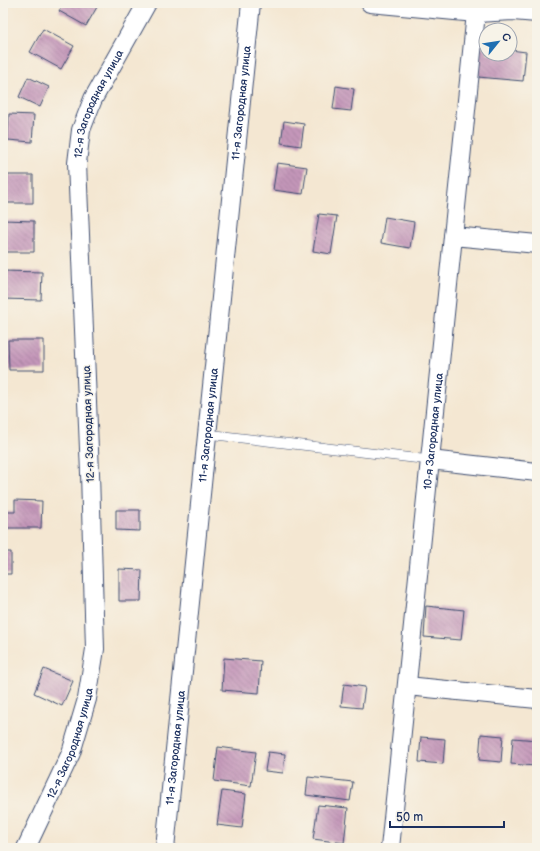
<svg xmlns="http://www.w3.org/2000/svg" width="540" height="851" font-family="'Balsamiq Sans',sans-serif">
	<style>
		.building { fill: url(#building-back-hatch) }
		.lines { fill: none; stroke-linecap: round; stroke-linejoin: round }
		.service-casing { stroke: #3c4b6f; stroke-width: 10 }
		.minor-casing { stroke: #3c4b6f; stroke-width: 20 }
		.service { stroke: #fff; stroke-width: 9 }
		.minor { stroke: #fff; stroke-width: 18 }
		.labels { text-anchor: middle; stroke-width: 3; stroke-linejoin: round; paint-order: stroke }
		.street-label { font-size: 11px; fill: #1b2f5e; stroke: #f7f3e8 }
	</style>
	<defs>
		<pattern id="building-back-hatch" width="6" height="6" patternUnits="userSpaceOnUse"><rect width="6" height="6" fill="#c496b9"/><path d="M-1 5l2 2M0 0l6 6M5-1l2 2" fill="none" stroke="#9e7b9a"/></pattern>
	</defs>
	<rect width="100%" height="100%" fill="#f7f3e8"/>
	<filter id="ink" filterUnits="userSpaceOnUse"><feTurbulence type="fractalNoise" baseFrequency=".025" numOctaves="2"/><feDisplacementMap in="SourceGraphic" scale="8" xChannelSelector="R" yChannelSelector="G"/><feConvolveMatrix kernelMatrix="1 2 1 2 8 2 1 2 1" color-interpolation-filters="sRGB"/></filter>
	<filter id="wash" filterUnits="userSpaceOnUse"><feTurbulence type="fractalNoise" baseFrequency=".012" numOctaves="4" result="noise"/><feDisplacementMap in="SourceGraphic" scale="16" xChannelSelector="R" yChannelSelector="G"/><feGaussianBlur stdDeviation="0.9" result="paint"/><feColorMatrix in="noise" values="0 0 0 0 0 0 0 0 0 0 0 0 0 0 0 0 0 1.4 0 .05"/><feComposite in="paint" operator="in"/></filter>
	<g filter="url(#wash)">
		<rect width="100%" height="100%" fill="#f4e7d2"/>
		<g id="blocks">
			<path class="building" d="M 64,3 L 90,3 L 97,7 L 86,26 L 59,11 Z
				M 43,29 L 74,46 L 61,69 L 30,52 Z
				M 481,48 L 486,48 L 486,54 L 510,54 L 510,50 L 526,52 L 523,81 L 478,77 Z
				M 28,77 L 49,87 L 40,107 L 19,97 Z
				M 336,86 L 354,89 L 351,111 L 333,109 Z
				M 9,114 L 34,115 L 32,142 L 8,140 Z
				M 284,121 L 304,124 L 301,146 L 281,143 Z
				M 277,163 L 307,167 L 303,194 L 273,190 Z
				M 3,175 L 33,175 L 33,203 L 3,203 Z
				M 319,214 L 337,216 L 331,254 L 313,251 Z
				M 385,217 L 414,222 L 410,248 L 381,243 Z
				M 3,220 L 34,221 L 34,252 L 3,252 Z
				M 3,271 L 42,272 L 41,300 L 3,299 Z
				M 8,340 L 44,340 L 44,370 L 9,370 Z
				M 15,500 L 42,501 L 41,528 L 3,528 L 3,512 L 15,512 Z
				M 116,510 L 140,510 L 140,531 L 116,530 Z
				M 3,552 L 11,552 L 11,574 L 3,574 Z
				M 119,569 L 142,570 L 141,601 L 119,601 Z
				M 426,606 L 464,610 L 461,640 L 424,637 Z
				M 224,658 L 261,661 L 259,693 L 222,690 Z
				M 44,669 L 73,681 L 62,706 L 34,693 Z
				M 344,684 L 365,687 L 362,708 L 341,706 Z
				M 481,734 L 503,736 L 501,762 L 479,760 Z
				M 421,737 L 445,739 L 443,764 L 419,762 Z
				M 513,738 L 537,740 L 535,766 L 511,764 Z
				M 218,747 L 256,752 L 251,786 L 214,781 Z
				M 268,752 L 285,754 L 283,773 L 265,771 Z
				M 308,777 L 353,782 L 350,801 L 306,795 Z
				M 222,791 L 246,794 L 242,828 L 217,825 Z
				M 318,805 L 348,808 L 344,843 L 313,839 Z"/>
		</g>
	</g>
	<g filter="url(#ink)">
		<use href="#blocks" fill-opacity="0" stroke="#3c4b6f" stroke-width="1"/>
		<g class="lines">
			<g class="service-casing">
				<path id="service" d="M 207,434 L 430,460"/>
			</g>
			<g class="minor-casing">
				<g id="minor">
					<path d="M 370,3 L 476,13 L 513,11 L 537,13"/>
					<path d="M 453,236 L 537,244"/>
					<path d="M 430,460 L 537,472"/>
					<path d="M 407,686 L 537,699"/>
					<path id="s1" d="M 26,848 L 71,753 L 87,699 L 95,649 L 90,473 L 77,163 L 81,130 L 93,99 L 147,3"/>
					<path id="s2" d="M 165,848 L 251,3"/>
					<path id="s3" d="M 390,848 L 476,13"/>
				</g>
			</g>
			<use href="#service" class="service"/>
			<use href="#minor" class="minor"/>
		</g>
	</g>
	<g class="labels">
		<g class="street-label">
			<text dy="4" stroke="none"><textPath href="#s2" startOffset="749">11-я Загородная улица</textPath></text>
			<text dy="4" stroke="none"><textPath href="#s1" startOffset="762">12-я Загородная улица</textPath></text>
			<text transform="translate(88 424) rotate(-92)" y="4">12-я Загородная улица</text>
			<text dy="4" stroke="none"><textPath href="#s2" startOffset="425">11-я Загородная улица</textPath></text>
			<text dy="4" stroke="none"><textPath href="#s3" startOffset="419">10-я Загородная улица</textPath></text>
			<text dy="4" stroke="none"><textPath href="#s1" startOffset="114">12-я Загородная улица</textPath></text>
			<text dy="4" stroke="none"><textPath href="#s2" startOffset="101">11-я Загородная улица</textPath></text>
		</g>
	</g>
	<rect width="540" height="851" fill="none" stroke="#f7f3e8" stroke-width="16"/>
	<g transform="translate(498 42) rotate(60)"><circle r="19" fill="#f7f3e8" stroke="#9fa5b1"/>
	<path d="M0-3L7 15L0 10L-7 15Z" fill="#1f6fb2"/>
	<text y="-6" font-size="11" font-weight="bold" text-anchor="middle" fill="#1b2f5e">С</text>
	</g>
	<path d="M390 821v6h114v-6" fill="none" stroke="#1b2f5e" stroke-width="2"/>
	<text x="396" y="821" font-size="12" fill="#1b2f5e" stroke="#f7f3e8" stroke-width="3" paint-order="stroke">50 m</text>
</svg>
